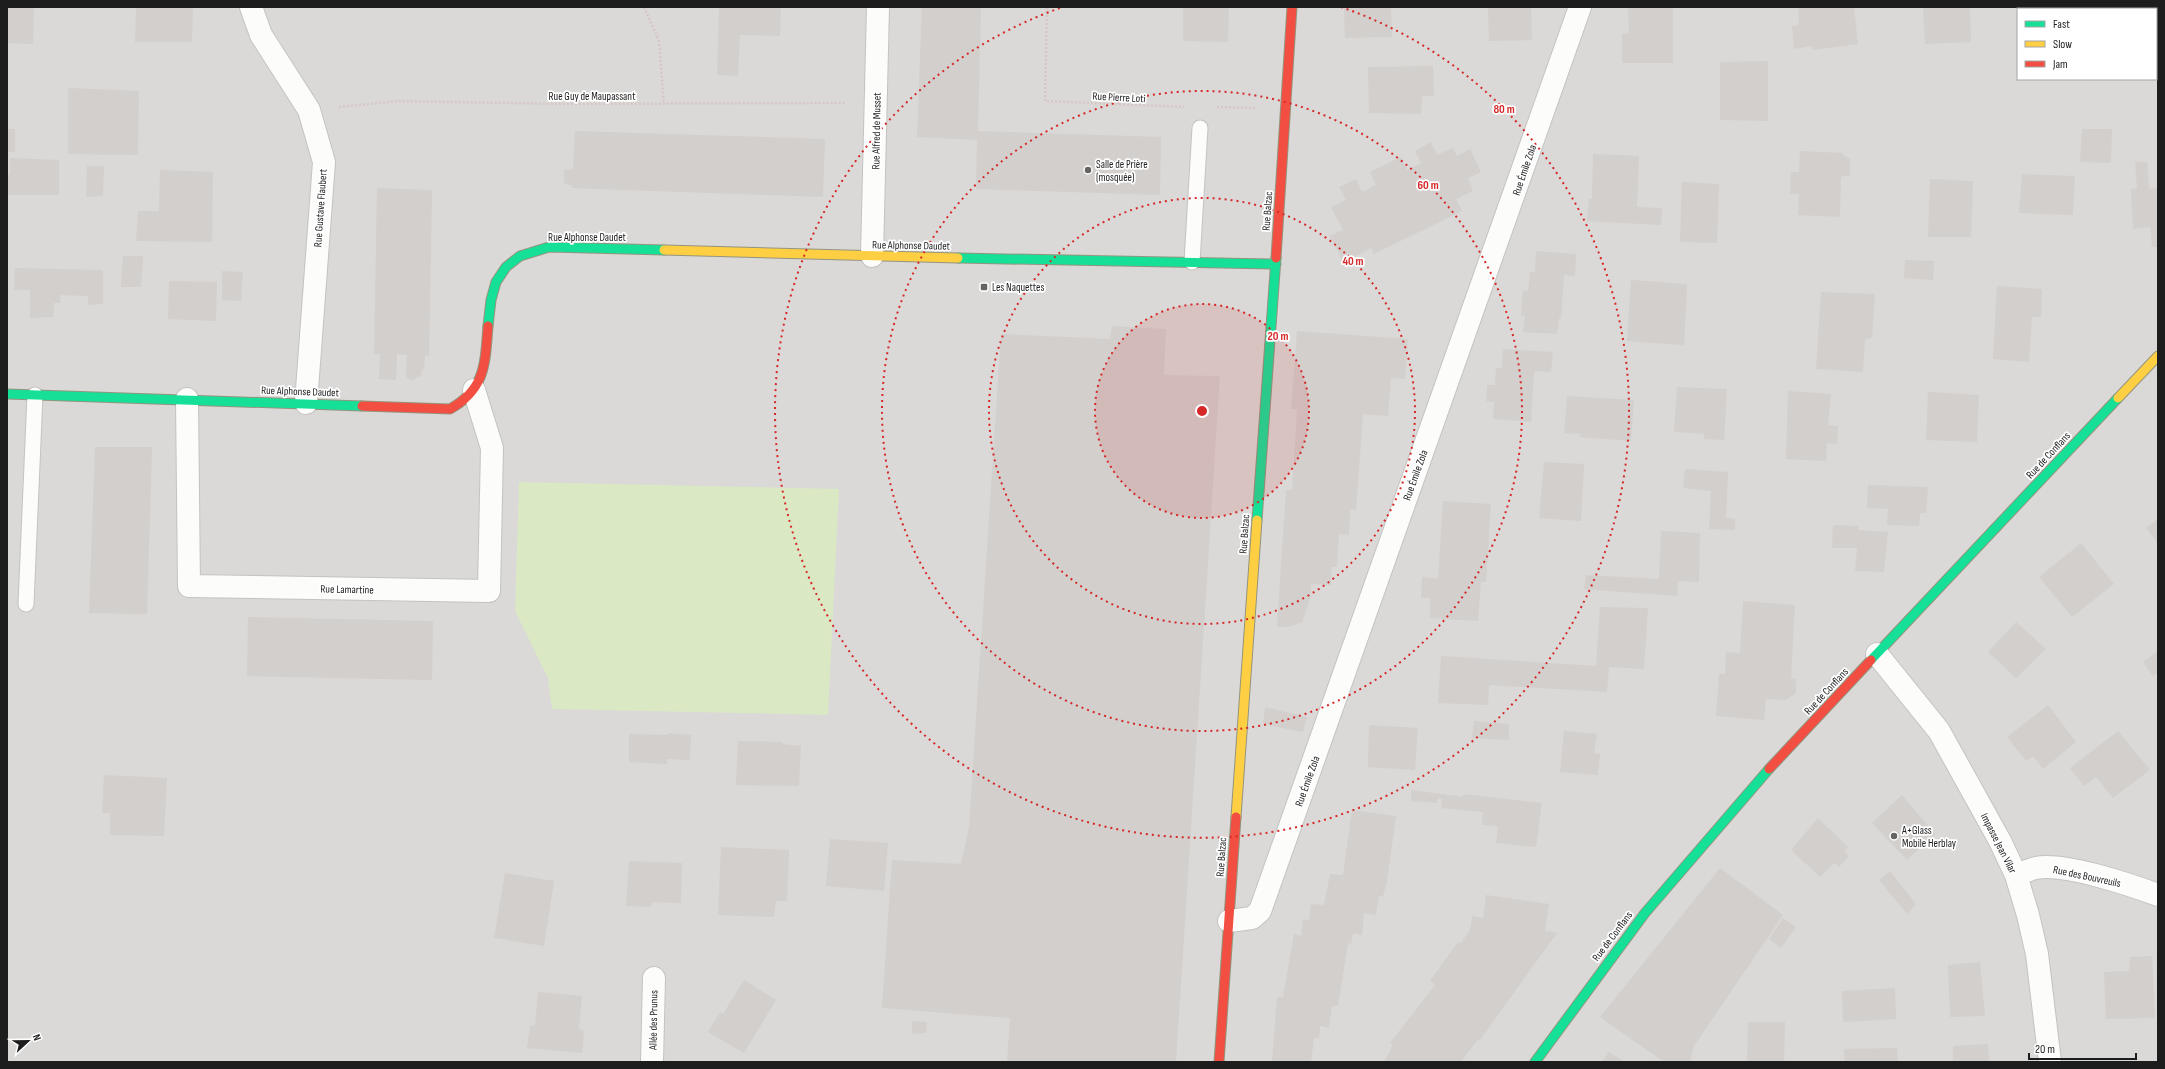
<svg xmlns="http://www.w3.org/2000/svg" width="2165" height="1069" font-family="'Sofia Sans Condensed',sans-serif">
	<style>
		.residential { fill: #dad9d7; fill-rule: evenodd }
		.garden { fill: #dae8c4 }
		.building { fill: #d2cfcd }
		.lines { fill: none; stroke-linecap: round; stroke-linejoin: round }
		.lane-casing { stroke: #c4c3c2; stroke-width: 17 }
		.street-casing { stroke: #c4c3c2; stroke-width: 24 }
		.fast-casing { stroke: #94947e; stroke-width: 11 }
		.slow-casing { stroke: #94947e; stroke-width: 11 }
		.jam-casing { stroke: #94947e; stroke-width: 11 }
		.path { stroke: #d6c7c5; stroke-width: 2.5; stroke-dasharray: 2 2; stroke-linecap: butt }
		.lane { stroke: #fcfcfb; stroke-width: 15 }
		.street { stroke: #fcfcfb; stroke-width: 22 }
		.fast { stroke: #16e098; stroke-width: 9 }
		.slow { stroke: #ffcf43; stroke-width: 9 }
		.jam { stroke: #f24e42; stroke-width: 9 }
		.ring { fill: none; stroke: #d62828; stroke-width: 2; stroke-dasharray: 2 4 }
		.poi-dot { fill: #656463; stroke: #fff; stroke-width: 1.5 }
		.labels { text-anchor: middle; stroke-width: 3.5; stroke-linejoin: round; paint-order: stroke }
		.street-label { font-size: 11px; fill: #1d1d1d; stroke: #fff }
		.poi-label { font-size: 11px; fill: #1d1d1d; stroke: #fff; text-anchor: start }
		.centre { fill: #d62828; stroke: #fff; stroke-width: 2 }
		.ring-label { font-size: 12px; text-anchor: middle; font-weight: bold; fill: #d62828; stroke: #fff; stroke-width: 3.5; stroke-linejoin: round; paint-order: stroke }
	</style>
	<rect width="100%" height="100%" fill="#ebe9e6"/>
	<path class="residential" d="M 7,7 L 2158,7 L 2158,1062 L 7,1062 ZM 2018,9 L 2156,9 L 2156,79 L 2018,79 Z"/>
	<path class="garden" d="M 519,482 L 839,489 L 828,715 L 552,709 L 548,678 L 515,611 Z"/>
	<path class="building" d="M 7,7 L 34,7 L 33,44 L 7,43 Z
		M 136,7 L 193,7 L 192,42 L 135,42 Z
		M 719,7 L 781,7 L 780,36 L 740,35 L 738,76 L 717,75 Z
		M 922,7 L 981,7 L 978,131 L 1161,137 L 1160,195 L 976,189 L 977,140 L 917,137 Z
		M 1183,7 L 1229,7 L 1228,42 L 1183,41 Z
		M 1344,7 L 1391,7 L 1392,37 L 1345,38 Z
		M 1488,7 L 1531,7 L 1532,40 L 1489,41 Z
		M 1628,7 L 1673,7 L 1673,63 L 1622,63 L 1622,34 L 1629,33 Z
		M 1798,7 L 1854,7 L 1858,44 L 1813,50 L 1812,46 L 1794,49 L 1792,26 L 1799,25 Z
		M 1923,7 L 1970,7 L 1971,42 L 1925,44 Z
		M 2063,7 L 2108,7 L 2108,9 L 2063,9 Z
		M 1768,61 L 1768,121 L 1720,120 L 1720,62 Z
		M 1433,66 L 1434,96 L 1422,96 L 1421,114 L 1369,113 L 1368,67 Z
		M 68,88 L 139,91 L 138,155 L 68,154 Z
		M 7,129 L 15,129 L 15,152 L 7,152 Z
		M 2082,129 L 2112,129 L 2111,163 L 2080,162 Z
		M 575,131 L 825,139 L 823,197 L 572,188 L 572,185 L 564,184 L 564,170 L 573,169 Z
		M 1431,142 L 1437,155 L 1453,148 L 1457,156 L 1470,149 L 1481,172 L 1468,178 L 1473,191 L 1456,199 L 1462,211 L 1374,254 L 1371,248 L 1343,262 L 1330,236 L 1343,230 L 1331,207 L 1346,200 L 1339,187 L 1356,179 L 1362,192 L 1376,185 L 1370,172 L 1401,157 L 1407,170 L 1421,163 L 1415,151 Z
		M 1800,151 L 1843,153 L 1843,155 L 1850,159 L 1850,175 L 1841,177 L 1840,217 L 1798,215 L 1799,194 L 1790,194 L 1791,172 L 1799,172 Z
		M 1593,154 L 1639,156 L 1637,207 L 1662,208 L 1661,225 L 1587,221 L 1589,199 L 1592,199 Z
		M 10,158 L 59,160 L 59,195 L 7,195 L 7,175 L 10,175 Z
		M 2135,162 L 2147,162 L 2149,189 L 2158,188 L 2158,247 L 2152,247 L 2150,227 L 2133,229 L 2131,189 L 2137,188 Z
		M 87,166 L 104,166 L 103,196 L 86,197 Z
		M 160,170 L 213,172 L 212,242 L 136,241 L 138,211 L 159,211 Z
		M 2022,174 L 2075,176 L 2073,215 L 2019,213 Z
		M 1930,179 L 1973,181 L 1971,237 L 1928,237 Z
		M 1682,182 L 1719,184 L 1717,243 L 1680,242 Z
		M 377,188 L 432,190 L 429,356 L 425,355 L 424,370 L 422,369 L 421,376 L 416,377 L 415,380 L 410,380 L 406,376 L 407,355 L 397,354 L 396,380 L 379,379 L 380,354 L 374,354 Z
		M 1536,251 L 1576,254 L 1575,276 L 1564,275 L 1561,319 L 1559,318 L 1557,334 L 1523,332 L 1525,316 L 1521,316 L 1523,290 L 1528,291 L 1530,272 L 1535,272 Z
		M 123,256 L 143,256 L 141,287 L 121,287 Z
		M 1905,260 L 1934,261 L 1933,280 L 1904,278 Z
		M 15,268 L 103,270 L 103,304 L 88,305 L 88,296 L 61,295 L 60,303 L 54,303 L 53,317 L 30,318 L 30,290 L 14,290 Z
		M 222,271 L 243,272 L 241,301 L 222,300 Z
		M 1631,280 L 1687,284 L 1684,345 L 1627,341 Z
		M 169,281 L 217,282 L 216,321 L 168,319 Z
		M 1997,286 L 2042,289 L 2041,317 L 2032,317 L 2029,362 L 1993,359 Z
		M 1821,292 L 1875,294 L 1872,338 L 1865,339 L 1863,372 L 1816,369 Z
		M 1112,326 L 1166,329 L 1164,375 L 1220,376 L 1176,1062 L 1007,1062 L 1010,1018 L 882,1008 L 892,860 L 961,864 L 969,827 L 1001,334 L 1110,339 Z
		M 1297,331 L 1408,339 L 1405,379 L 1391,378 L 1388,416 L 1363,414 L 1356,510 L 1350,509 L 1349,535 L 1339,534 L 1337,567 L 1332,567 L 1331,585 L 1311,584 L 1311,597 L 1302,622 L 1289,627 L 1281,627 L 1277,626 L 1286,490 L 1292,490 L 1297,409 L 1291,409 Z
		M 1503,349 L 1553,352 L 1551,372 L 1534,371 L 1531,422 L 1493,419 L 1494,402 L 1486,401 L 1487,385 L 1495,385 L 1496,368 L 1502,368 Z
		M 1677,387 L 1727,389 L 1724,440 L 1704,439 L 1704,434 L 1674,432 Z
		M 1788,391 L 1831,394 L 1828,425 L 1838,426 L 1837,444 L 1827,443 L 1826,461 L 1786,459 Z
		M 1928,392 L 1979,395 L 1977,442 L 1926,440 Z
		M 1567,396 L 1634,400 L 1631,441 L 1580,437 L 1581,434 L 1564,433 Z
		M 95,447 L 152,447 L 147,614 L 89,613 Z
		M 1544,462 L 1584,464 L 1581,521 L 1539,518 Z
		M 1685,469 L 1728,472 L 1726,518 L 1735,519 L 1735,530 L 1709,529 L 1711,491 L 1683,488 Z
		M 1868,485 L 1928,487 L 1926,513 L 1920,513 L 1919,526 L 1887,525 L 1888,509 L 1867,508 Z
		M 1443,501 L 1491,504 L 1486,582 L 1481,582 L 1478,621 L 1430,618 L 1430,598 L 1421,598 L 1422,577 L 1438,579 Z
		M 2158,519 L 2158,543 L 2146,528 Z
		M 1833,525 L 1859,526 L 1858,530 L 1888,532 L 1884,572 L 1855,571 L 1857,548 L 1832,548 Z
		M 1661,531 L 1700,533 L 1699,582 L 1678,581 L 1677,596 L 1584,589 L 1586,575 L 1659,579 Z
		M 2081,543 L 2114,584 L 2072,617 L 2039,577 Z
		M 1743,601 L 1795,605 L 1791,678 L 1796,679 L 1796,693 L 1786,700 L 1766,699 L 1764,720 L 1716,716 L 1719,674 L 1725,674 L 1726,652 L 1740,653 Z
		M 1600,607 L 1648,608 L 1644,669 L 1609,667 L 1607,692 L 1489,685 L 1488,705 L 1438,703 L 1441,656 L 1596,666 Z
		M 248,617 L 433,621 L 432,680 L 247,676 Z
		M 2016,622 L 2046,649 L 2016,678 L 1988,652 Z
		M 2158,651 L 2158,672 L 2153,676 L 2143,662 Z
		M 2048,705 L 2076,742 L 2043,769 L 2033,756 L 2026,761 L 2007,737 Z
		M 1265,707 L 1307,717 L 1303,732 L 1263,724 Z
		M 1474,721 L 1509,724 L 1509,740 L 1472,738 Z
		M 1369,725 L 1418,728 L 1415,770 L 1368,767 Z
		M 1564,731 L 1597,734 L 1594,753 L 1600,754 L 1598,775 L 1560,772 Z
		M 2118,731 L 2150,770 L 2113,798 L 2096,777 L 2084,786 L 2070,768 Z
		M 668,733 L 691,735 L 690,760 L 667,759 L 667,764 L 629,762 L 629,734 L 668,735 Z
		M 738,741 L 783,742 L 783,744 L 801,746 L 799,786 L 736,785 Z
		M 104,775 L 167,778 L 164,836 L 110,835 L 110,813 L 102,813 Z
		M 1411,790 L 1463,797 L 1463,794 L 1542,803 L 1536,847 L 1496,843 L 1498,826 L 1482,825 L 1483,812 L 1441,808 L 1442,799 L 1438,798 L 1437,803 L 1411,801 Z
		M 1902,795 L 1935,834 L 1907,860 L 1872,823 Z
		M 1352,810 L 1396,816 L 1387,881 L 1383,896 L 1379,896 L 1376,915 L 1364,913 L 1362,935 L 1353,933 L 1351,944 L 1348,943 L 1338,1006 L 1332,1006 L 1329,1028 L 1320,1026 L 1319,1038 L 1314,1038 L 1311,1062 L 1272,1062 L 1277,997 L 1283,997 L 1294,934 L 1301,936 L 1303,919 L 1309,920 L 1311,904 L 1324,905 L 1330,874 L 1343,875 Z
		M 1818,818 L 1848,847 L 1844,852 L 1849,856 L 1839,867 L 1834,863 L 1820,877 L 1791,850 Z
		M 830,839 L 888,843 L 884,891 L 826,886 Z
		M 721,847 L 789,850 L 787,901 L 776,901 L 774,917 L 718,915 Z
		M 629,861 L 682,863 L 681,903 L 652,902 L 651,907 L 626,906 Z
		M 1720,868 L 1783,915 L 1694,1046 L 1690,1062 L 1664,1062 L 1600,1017 Z
		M 1890,871 L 1916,904 L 1907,914 L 1879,880 Z
		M 505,873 L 554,881 L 544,946 L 494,938 Z
		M 1486,895 L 1549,904 L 1545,931 L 1557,933 L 1480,1040 L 1478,1039 L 1461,1062 L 1384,1062 L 1393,1045 L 1390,1043 L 1435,985 L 1430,981 L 1458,942 L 1461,943 L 1470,930 L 1472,916 L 1483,918 Z
		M 1783,918 L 1796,927 L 1781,948 L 1769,939 Z
		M 2152,956 L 2155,1018 L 2106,1019 L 2104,972 L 2129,971 L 2130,957 Z
		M 1980,962 L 1985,1016 L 1950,1017 L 1948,965 Z
		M 744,980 L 776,1000 L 744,1053 L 708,1032 L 720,1012 L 723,1014 Z
		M 1895,988 L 1896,1019 L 1843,1022 L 1842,991 Z
		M 538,992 L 582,996 L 579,1029 L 584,1031 L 582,1053 L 527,1048 L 530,1025 L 535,1026 Z
		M 912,1021 L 927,1022 L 926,1033 L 912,1034 Z
		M 1748,1022 L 1785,1022 L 1784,1062 L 1747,1062 Z
		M 1988,1044 L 1989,1062 L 1953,1062 L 1953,1046 Z
		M 1897,1048 L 1898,1062 L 1845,1062 L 1844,1049 Z
		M 1609,1052 L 1625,1062 L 1602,1062 Z"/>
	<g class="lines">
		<g class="lane-casing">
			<path id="lane" d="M 1192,262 L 1200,128
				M 26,604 L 35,395"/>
		</g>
		<g class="street-casing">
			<path id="street" d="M 251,7 L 261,35 L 309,110 L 324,162 L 306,403
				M 872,256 L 878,7
				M 187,399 L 189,586 L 489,591 L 492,448 L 474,390
				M 1877,654 L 1939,731 L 2000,841 L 2016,875 L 2028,915 L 2037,954 L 2050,1062
				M 2016,875 C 2023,873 2030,869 2036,868 C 2063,862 2131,885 2158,895
				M 1229,921 L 1252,918 L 1260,911 L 1580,7
				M 652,1062 L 654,978"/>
		</g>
		<g class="fast-casing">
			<path id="fast" d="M 958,258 L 1276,264
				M 488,326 L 491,300 L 496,282 L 506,267 L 520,256 L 549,247 L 664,250
				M 7,394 L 362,406
				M 1257,520 L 1276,258
				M 1871,660 L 2118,398
				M 1535,1062 L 1645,913 L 1769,769"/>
		</g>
		<g class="slow-casing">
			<path id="slow" d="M 664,250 L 958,258
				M 2118,398 L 2158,356
				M 1236,817 L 1257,520"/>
		</g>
		<g class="jam-casing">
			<path id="jam" d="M 1276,258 L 1292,7
				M 362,406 L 450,409 C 486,389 485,363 488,326
				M 1769,769 L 1871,660
				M 1219,1062 L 1236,817"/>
		</g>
		<path class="path" d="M 644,7 L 659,41 L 664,104
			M 1047,7 L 1045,101 L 1184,107
			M 339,107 L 398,101 L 558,104 L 845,103
			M 1217,107 L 1256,108"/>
		<use href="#lane" class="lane"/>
		<use href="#street" class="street"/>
		<use href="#fast" class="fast"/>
		<use href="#slow" class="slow"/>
		<use href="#jam" class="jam"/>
	</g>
	<circle cx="1202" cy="411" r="107" fill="#d62828" fill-opacity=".12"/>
	<g class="ring">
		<circle cx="1202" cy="411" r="107"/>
		<circle cx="1202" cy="411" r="213"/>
		<circle cx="1202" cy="411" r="320"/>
		<path d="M1341 7A427 427 0 1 1 1063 7"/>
	</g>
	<g class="poi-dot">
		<circle cx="1088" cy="170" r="4"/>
		<rect x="980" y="283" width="8" height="8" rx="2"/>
		<circle cx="1894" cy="836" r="4"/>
	</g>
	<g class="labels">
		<g class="street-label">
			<text x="592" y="100">Rue Guy de Maupassant</text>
			<text transform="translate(1119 97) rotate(3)" y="4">Rue Pierre Loti</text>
			<text transform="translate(876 131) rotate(-89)" y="4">Rue Alfred de Musset</text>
			<text transform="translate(1524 170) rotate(-71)" y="4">Rue Émile Zola</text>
			<text transform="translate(320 208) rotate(-86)" y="4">Rue Gustave Flaubert</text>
			<text transform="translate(1267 211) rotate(-86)" y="4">Rue Balzac</text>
			<text x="587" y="241">Rue Alphonse Daudet</text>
			<text transform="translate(911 245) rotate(1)" y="4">Rue Alphonse Daudet</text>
			<text transform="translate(300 391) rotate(2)" y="4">Rue Alphonse Daudet</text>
			<text transform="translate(2048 455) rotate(-47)" y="4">Rue de Conflans</text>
			<text transform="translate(1415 475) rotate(-70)" y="4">Rue Émile Zola</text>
			<text transform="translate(1244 534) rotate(-86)" y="4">Rue Balzac</text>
			<text transform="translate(347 589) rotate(1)" y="4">Rue Lamartine</text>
			<text transform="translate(1826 691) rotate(-47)" y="4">Rue de Conflans</text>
			<text transform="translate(1307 781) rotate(-70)" y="4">Rue Émile Zola</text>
			<text transform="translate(1999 843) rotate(63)" y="4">Impasse Jean Vilar</text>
			<text transform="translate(1221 857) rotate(-86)" y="4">Rue Balzac</text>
			<text transform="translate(2087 876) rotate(12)" y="4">Rue des Bouvreuils</text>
			<text transform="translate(1612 936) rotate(-53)" y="4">Rue de Conflans</text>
			<text transform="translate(653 1020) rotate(-89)" y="4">Allée des Prunus</text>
		</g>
		<g class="poi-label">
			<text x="1096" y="168">Salle de Prière<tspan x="1096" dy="13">(mosquée)</tspan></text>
			<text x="992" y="291">Les Naquettes</text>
			<text x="1902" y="834">A+Glass<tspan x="1902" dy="13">Mobile Herblay</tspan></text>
		</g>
	</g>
	<circle cx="1202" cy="411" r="6" class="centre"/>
	<g class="ring-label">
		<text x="1504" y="113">80 m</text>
		<text x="1428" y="189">60 m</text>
		<text x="1353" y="265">40 m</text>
		<text x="1278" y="340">20 m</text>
	</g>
	<rect width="2165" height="1069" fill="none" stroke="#1d1d1d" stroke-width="16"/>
	<rect x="2017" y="8" width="140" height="72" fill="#ffffff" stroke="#a5a5a5"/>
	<rect x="2025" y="21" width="20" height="6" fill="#16e098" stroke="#a5a5a5"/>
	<text x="2053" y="28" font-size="12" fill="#1d1d1d">Fast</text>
	<rect x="2025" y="41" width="20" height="6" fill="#ffcf43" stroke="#a5a5a5"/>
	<text x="2053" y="48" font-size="12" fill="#1d1d1d">Slow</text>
	<rect x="2025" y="61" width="20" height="6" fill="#f24e42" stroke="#a5a5a5"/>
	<text x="2053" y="68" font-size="12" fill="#1d1d1d">Jam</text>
	<g transform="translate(28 1041) rotate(68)" stroke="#ffffff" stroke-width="3" paint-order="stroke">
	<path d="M0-3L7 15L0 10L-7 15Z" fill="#1d1d1d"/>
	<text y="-6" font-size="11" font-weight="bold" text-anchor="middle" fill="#1d1d1d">N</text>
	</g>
	<path d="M2029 1053v6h107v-6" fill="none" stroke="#1d1d1d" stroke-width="2"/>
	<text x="2035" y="1053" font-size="12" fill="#1d1d1d" stroke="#ffffff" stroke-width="3" paint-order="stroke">20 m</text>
</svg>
